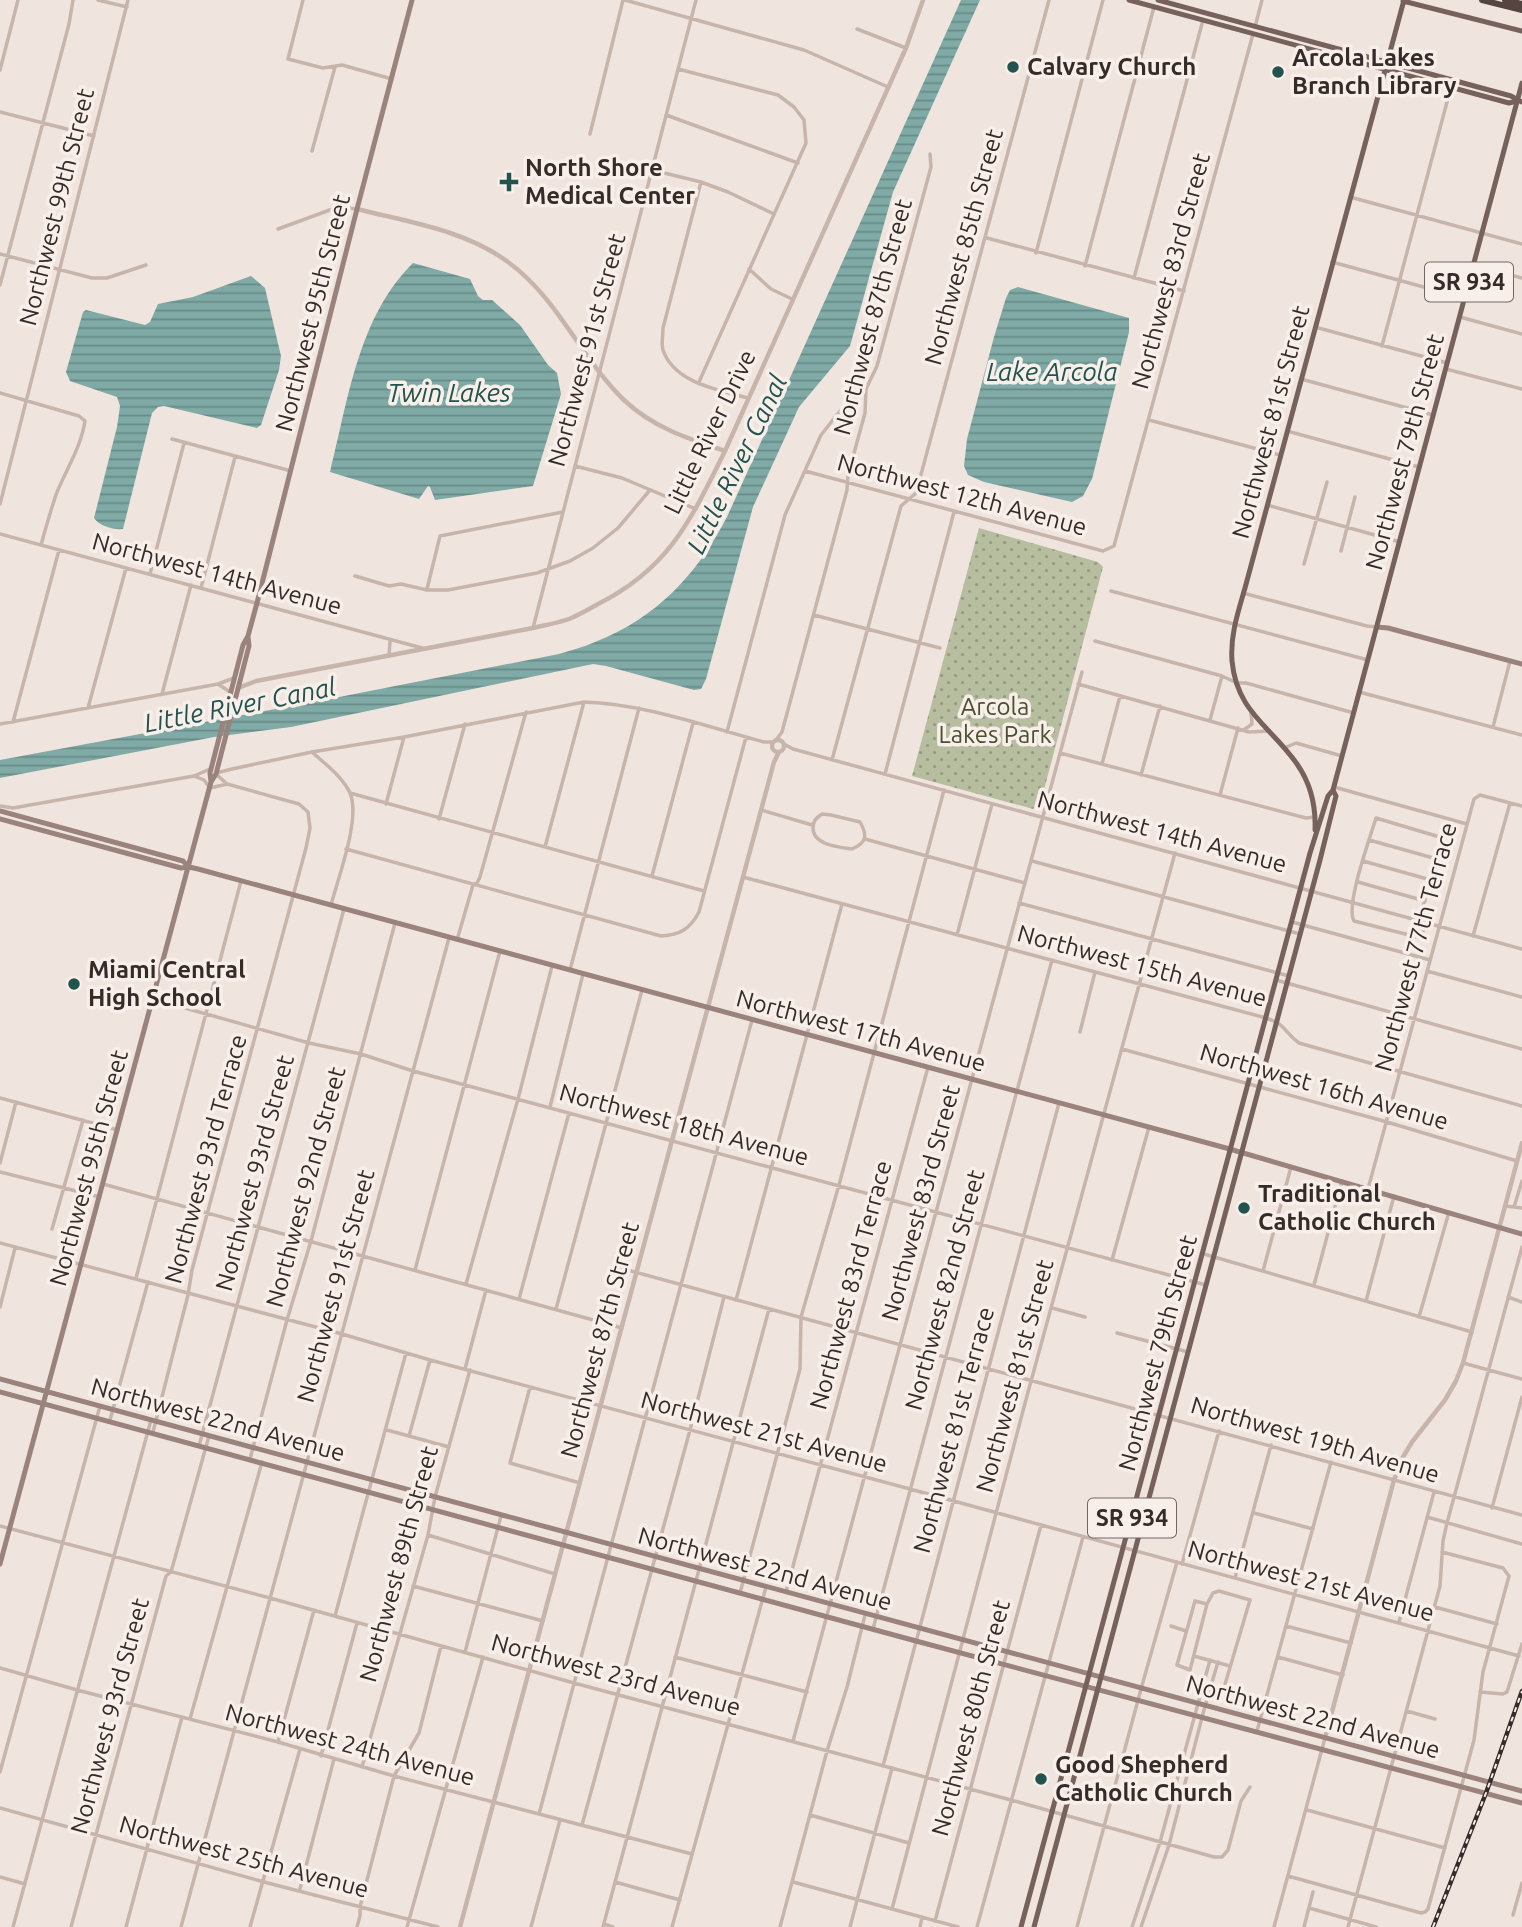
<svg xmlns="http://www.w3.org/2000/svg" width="1522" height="1927" font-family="Ubuntu,sans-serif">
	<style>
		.park { fill: url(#park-dots) }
		.water { fill: url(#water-rules) }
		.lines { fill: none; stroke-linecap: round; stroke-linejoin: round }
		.minor { stroke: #c7b4ab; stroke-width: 3.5 }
		.tertiary { stroke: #c7b4ab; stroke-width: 4.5 }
		.secondary { stroke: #9a837c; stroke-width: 5 }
		.primary { stroke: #76615c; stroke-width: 5 }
		.motorway { stroke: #554541; stroke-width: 6 }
		.rail-casing { stroke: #352b29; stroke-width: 4.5 }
		.rail { stroke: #f8efea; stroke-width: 2; stroke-dasharray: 5; stroke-linecap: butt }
		.poi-dot { fill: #23534f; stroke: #f8efea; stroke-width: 2.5 }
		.labels { text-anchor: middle; stroke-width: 7; stroke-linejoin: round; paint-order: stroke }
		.shield { fill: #f8efea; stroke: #706663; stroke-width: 2 }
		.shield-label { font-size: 23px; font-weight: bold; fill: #352b29 }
		.poi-label { font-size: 24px; font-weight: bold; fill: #352b29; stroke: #f8efea; text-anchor: start }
		.street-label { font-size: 24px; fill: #352b29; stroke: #f8efea }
		.park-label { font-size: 24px; fill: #49512f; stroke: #f8efea }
		.water-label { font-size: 26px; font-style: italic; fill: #23534f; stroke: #f8efea }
	</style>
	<defs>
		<pattern id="park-dots" width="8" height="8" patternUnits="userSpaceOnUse" patternTransform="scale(1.75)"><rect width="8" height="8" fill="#b7bd9f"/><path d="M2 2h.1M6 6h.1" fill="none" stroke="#969a82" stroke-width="1.8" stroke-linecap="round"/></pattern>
		<pattern id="water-rules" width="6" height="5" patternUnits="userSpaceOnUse" patternTransform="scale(1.75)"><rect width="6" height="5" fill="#7faaa6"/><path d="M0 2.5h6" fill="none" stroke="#698b87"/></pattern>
	</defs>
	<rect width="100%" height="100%" fill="#f0e5de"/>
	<path class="park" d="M 979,528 L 1098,562 L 1103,567 L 1040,805 L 1033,809 L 912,776 Z"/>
	<path class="water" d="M 961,0 L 980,0 L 893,192 L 850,346 L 799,407 L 753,507 L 706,679 L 701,689 L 694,690 L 606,666 L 593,664 L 291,727 L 214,737 L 0,778 L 0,760 L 329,699 L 559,654 C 571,650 584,647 595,642 C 657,618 697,574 727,517 Z
		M 413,263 L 470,279 L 478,296 L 483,300 L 492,300 L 520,325 L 548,365 L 557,373 L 561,394 L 533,486 L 435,500 L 430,487 L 428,486 L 419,499 L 330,472 C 348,401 358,317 413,263 Z
		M 251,276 L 265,288 L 281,356 L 279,370 L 261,425 L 257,428 L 164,406 L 158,407 L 152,413 L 123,529 C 114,530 99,526 94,518 L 117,427 L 120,406 L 117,397 L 70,381 L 66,372 L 83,312 L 86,310 L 145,325 L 150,322 L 158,304 L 193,297 Z
		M 1018,287 L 1129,318 L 1129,332 L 1092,479 L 1083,496 L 1072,502 L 984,482 L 968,475 L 964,466 L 967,439 L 994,337 L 1006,298 L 1010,290 Z"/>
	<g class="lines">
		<path class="minor" d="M 98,0 L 127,7
			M 303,0 L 288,59 L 323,68 L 342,65 L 392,79
			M 625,0 L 804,50 L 888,87
			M 1255,27 L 1262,0
			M 857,29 L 906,48
			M 678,69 L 778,95 L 794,107 L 804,120 L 806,143 L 699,382
			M 0,70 L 18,0
			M 0,112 L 94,136
			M 666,115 L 798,163
			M 590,134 L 623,0
			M 312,151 L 335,67
			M 652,170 L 701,182 L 728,192 L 774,214
			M 701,182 L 663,328 C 663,336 661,344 663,350 C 674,383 719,390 748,398
			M 1350,197 L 1522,244
			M 278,229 L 338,207 L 357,209
			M 987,238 L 1184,291
			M 1036,253 L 1103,0
			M 0,254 L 92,278 L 107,278 L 146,265
			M 1332,262 L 1464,298
			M 1473,265 L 1522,278
			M 1085,266 L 1154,7
			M 749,269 L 771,289 L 792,299
			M 1134,278 L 1203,20
			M 0,285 L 69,24 L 73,0
			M 1460,317 L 1522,334
			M 1315,327 L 1447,363
			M 1382,346 L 1451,87
			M 1446,369 L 1522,389
			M 1301,379 L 1433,415
			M 0,393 L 79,416 L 85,421 C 81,447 67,468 57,492 C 51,509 46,527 41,545
			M 1149,420 L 1280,455
			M 1287,431 L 1419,467
			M 172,439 L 291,471
			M 575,466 L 622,478 L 696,509
			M 805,471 L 1103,551 L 1114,546 L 1253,34
			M 0,504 L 128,0
			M 1267,505 L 1400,542
			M 0,534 L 422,648
			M 1341,551 L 1355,497
			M 1304,564 L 1327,482
			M 150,574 L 184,443
			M 355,576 L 389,586 L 401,584 L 427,590 L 448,590 L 537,573 L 570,561 L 593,548 L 618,528 L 650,490
			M 201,588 L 235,457
			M 427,589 L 440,536 L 563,512
			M 1111,591 L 1368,660
			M 1243,593 L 1367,626 L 1377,627
			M 814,615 L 940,648
			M 533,628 L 696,0
			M 1095,641 L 1222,676 L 1237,683 L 1246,683 L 1354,713
			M 389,656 L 390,641
			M 218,684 L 230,692
			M 1078,684 L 1249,732 L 1268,731
			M 1359,692 L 1522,735
			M 162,694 L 191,585
			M 88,708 L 126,568
			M 1210,720 L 1222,676
			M 13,722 L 59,550
			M 0,724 L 218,684 L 234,678
			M 1493,727 L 1510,661
			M 1245,729 L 1252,724 L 1251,713
			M 727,732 L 785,515 L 821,435 L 840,411 L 865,389
			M 776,740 L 782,732 L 847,490 L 848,475 L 865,413 L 866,389 L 877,366 L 931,167 L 930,154
			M 784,744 L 793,749 L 1522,949
			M 1284,748 L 1296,743 L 1342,756
			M 312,752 C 325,764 342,776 350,793 C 361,818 338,878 331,905
			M 1060,753 L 1306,818 L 1315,817
			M 832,760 L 901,506 L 916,493 L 1049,0
			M 1102,764 L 1120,696
			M 216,773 L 232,769 L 312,752 L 404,737 L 584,702 C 645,704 705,726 764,742 L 774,742
			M 216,774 L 227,784
			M 885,774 L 954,512
			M 1141,775 L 1160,706
			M 1334,787 L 1467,824
			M 350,793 L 704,891
			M 1220,795 L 1238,728
			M 386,804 L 404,737
			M 0,806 L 13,808 L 194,776 L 210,769
			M 761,810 L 812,825
			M 822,814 L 831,815 L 860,822 C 868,836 866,843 852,849 C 839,847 813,845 813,828 C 813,821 816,818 822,814 Z
			M 439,819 L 465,724
			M 865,839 L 1025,883
			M 1369,840 L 1437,859
			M 545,847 L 584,702
			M 346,849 L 661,936 C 680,935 690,929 699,912 L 746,737
			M 1032,861 L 1300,934
			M 1363,861 L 1431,880
			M 652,876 L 693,723
			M 743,877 L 1266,1018 C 1287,1025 1283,1031 1299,1043 L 1522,1106
			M 1358,882 L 1425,901
			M 1019,903 L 1289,976
			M 1419,920 L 1443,838 L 1376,818 C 1370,838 1345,906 1354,921 L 1421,938 L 1426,922
			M 1292,922 L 1430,960
			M 957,935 L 992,804
			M 1473,936 L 1510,803
			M 457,940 L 473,885 L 477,883 L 480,877 L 526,712
			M 570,970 L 639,708
			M 1427,971 L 1522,997
			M 1276,980 L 1522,1049
			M 153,999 L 309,1043 L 361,1054 L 413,1071 L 1206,1285
			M 1080,1032 L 1095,972
			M 1122,1049 L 1387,1122 L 1517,1161
			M 0,1098 L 118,1130
			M 550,1107 L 583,974
			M 0,1163 L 16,1102
			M 0,1172 L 100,1197
			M 103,1184 L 622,1328
			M 1368,1189 L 1474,799 L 1480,795 L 1522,806
			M 1505,1206 L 1514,1207 L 1522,1181
			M 1514,1207 L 1522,1208
			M 52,1229 L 83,1120
			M 0,1243 L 342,1334 L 430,1360 L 910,1489 L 1519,1656
			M 1204,1254 L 1472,1332
			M 1112,1260 L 1149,1127
			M 613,1266 L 1522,1515
			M 415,1270 L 500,951
			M 1263,1271 L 1291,1167
			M 136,1278 L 241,881
			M 466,1284 L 518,1099 L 552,966
			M 1314,1285 L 1342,1181
			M 1508,1297 L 1522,1302
			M 519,1299 L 569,1113
			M 736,1300 L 842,904
			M 1366,1301 L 1394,1196
			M 0,1307 L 15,1248
			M 1052,1308 L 1085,1317
			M 556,1309 L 642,990
			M 1419,1317 L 1449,1212
			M 1117,1333 L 1188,1352
			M 1463,1363 L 1522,1379
			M 465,1369 L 486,1290
			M 530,1387 L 510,1463 L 580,1483
			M 110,1420 L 148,1282
			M 387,1430 L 449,1447
			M 153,1432 L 188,1295 L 192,1270 L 306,848 L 310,828 L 308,812 L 299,804 L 227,784 L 210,788 L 204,780 L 194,776
			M 409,1436 L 430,1360
			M 199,1446 L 344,909
			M 250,1459 L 287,1320 L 311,1241 L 395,923
			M 1492,1508 L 1522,1397
			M 1254,1513 L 1313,1529
			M 1427,1517 L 1522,1544
			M 0,1526 L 270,1598 L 574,1683 L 1011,1800 L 1214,1857 L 1222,1857 L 1228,1850 L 1241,1801 L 1250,1787
			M 428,1535 L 555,1574
			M 1182,1564 L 1219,1431
			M 1235,1578 L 1271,1445
			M 413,1586 L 543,1621
			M 786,1592 L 928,1067
			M 740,1593 L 800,1369 L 801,1317 L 839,1185 L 944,790
			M 1207,1604 L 1195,1601 L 1177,1665 L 1190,1670 L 1207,1604 L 1213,1593 L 1219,1591 L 1250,1600 L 1223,1691
			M 1435,1607 L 1497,1624
			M 335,1616 L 406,1353
			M 1399,1622 L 1434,1492
			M 1171,1626 L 1186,1631
			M 1286,1626 L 1351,1643
			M 873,1629 L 1052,960
			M 465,1652 L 501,1516
			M 1194,1656 L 1230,1666
			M 675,1657 L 807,1692
			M 1278,1657 L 1343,1675
			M 0,1668 L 77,1690 L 278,1742 L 394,1776 L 692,1854
			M 1480,1692 L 1503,1694 L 1507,1692 L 1522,1644
			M 1407,1711 L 1435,1719
			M 190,1719 L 262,1462
			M 1257,1731 L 1331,1462
			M 793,1741 C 890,1385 987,1029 1082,672
			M 278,1742 L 314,1610
			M 321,1756 L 357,1623
			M 883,1766 L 1059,1103
			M 362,1767 L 428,1535 L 435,1497 L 470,1370
			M 0,1772 L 100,1406
			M 0,1808 L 264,1882 L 438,1927
			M 1307,1810 L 1445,1848
			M 539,1814 L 752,1020
			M 810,1815 L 909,1843
			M 582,1825 L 690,1430 L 724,1297
			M 1288,1876 L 1421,1913 L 1425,1912 L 1428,1909 L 1474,1740 L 1483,1672 L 1509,1576 L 1503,1568 L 1442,1552
			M 0,1877 L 25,1884
			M 615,1882 L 680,1900
			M 793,1882 L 958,1927
			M 300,1889 L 334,1759
			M 1309,1908 L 1376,1927
			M 892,1909 L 1024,1407 L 1175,853
			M 1513,1915 L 1522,1883
			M 935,1921 L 1041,1525
			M 604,1924 L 613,1927
			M 13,1927 L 151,1420
			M 71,1927 L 166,1576 L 171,1572 L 209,1436
			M 126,1927 L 182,1717
			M 181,1927 L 449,938
			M 250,1927 L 300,1749
			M 357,1927 L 360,1916 L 360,1907 L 394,1776 L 419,1733 L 441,1646
			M 407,1927 L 483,1657
			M 531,1927 L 560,1820
			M 603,1927 L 769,1309
			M 672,1927 L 766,1587
			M 780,1927 L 827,1751 L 847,1687 L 865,1615
			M 850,1927 L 892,1768
			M 920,1927 L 922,1917
			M 977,1927 L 1083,1537
			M 1077,1927 L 1141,1689 L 1177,1562
			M 1132,1927 L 1160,1842 L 1210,1660
			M 1141,1927 L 1169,1845 L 1205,1706 L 1218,1662
			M 1274,1927 L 1325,1738
			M 1304,1927 L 1313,1892
			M 1348,1927 L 1440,1586 L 1443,1541 L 1447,1523 L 1522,1247"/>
		<path class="tertiary" d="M 357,209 C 408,222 465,230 508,262 C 558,298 581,359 625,401 C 654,428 689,439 725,451
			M 238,688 L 256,681 L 533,628 C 545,625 558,623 569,619 C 579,615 589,609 598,604 C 670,568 691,519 725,451 L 906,48 L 923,0
			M772 746a6 6 0 1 1 12 0a6 6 0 1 1-12 0Z
			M 1325,1738 L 1394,1480 L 1403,1457 L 1412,1442 L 1445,1400 L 1456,1381 L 1463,1363 L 1522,1143
			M 460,1927 L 774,762 L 779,752"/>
		<path class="secondary" d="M 1377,627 L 1388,628 L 1522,664
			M 211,782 L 210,773 L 243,645 L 248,636 L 257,603 L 357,209 L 412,0
			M 0,811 L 183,861 L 189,867
			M 0,819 L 181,868 L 189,867 L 198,869 L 1226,1148 L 1522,1234
			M 0,1379 L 1522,1791
			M 0,1392 L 916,1641 L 1522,1803
			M 0,1564 L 211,782 L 216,774 L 249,646 L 248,636"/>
		<path class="primary" d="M 1129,0 L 1509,103 L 1517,101
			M 1158,0 L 1511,96 L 1522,102
			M 1403,1 L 1522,31
			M 1315,830 C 1316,806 1311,784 1297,764 C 1271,726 1237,713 1232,661 C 1230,636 1238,612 1245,588 L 1404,0
			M 1021,1927 L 1310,853 L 1328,796 L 1333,790 L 1522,83
			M 1034,1927 L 1320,860 L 1336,796 L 1333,790"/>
		<path class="motorway" d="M 1482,0 L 1522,10
			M 1505,0 L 1522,4"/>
		<g class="rail-casing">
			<path id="rail" d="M 1433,1927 L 1486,1793 L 1522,1691"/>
		</g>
		<use href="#rail" class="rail"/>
	</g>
	<g class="poi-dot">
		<circle cx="1013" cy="67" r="7"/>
		<circle cx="1278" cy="72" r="7"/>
		<path d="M505.5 171.5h7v7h7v7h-7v7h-7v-7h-7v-7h7z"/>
		<circle cx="74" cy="984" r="7"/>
		<circle cx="1244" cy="1208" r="7"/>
		<circle cx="1041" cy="1779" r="7"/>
	</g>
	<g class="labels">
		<g class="shield">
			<rect x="1425" y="262.5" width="88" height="39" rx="5"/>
			<rect x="1088" y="1498.5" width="88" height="39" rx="5"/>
		</g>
		<g class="shield-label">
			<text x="1469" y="290">SR 934</text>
			<text x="1132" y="1526">SR 934</text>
		</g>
		<g class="poi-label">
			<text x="1292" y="66">Arcola Lakes<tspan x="1292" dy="28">Branch Library</tspan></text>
			<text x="1027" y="75">Calvary Church</text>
			<text x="525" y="176">North Shore<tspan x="525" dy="28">Medical Center</tspan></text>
			<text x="88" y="978">Miami Central<tspan x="88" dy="28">High School</tspan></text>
			<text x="1258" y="1202">Traditional<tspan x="1258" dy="28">Catholic Church</tspan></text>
			<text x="1055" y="1773">Good Shepherd<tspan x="1055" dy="28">Catholic Church</tspan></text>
		</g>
		<g class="street-label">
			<text transform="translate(57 207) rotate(-76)" y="8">Northwest 99th Street</text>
			<text transform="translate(964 247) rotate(-75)" y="8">Northwest 85th Street</text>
			<text transform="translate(1171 271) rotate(-75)" y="8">Northwest 83rd Street</text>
			<text transform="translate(313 313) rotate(-76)" y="8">Northwest 95th Street</text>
			<text transform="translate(873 317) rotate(-75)" y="8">Northwest 87th Street</text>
			<text transform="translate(587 350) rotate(-75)" y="8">Northwest 91st Street</text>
			<text transform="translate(1271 422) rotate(-75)" y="8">Northwest 81st Street</text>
			<text transform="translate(710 432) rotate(-64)" y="8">Little River Drive</text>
			<text transform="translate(1405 452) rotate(-75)" y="8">Northwest 79th Street</text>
			<text transform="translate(962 495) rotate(15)" y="8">Northwest 12th Avenue</text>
			<text transform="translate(217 574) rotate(15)" y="8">Northwest 14th Avenue</text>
			<text transform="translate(1162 832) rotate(15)" y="8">Northwest 14th Avenue</text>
			<text transform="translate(1416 947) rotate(-75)" y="8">Northwest 77th Terrace</text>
			<text transform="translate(1142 966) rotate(15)" y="8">Northwest 15th Avenue</text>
			<text transform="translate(861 1031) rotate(15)" y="8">Northwest 17th Avenue</text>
			<text transform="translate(1324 1087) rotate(16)" y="8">Northwest 16th Avenue</text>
			<text transform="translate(684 1125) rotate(15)" y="8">Northwest 18th Avenue</text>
			<text transform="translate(206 1159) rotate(-75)" y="8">Northwest 93rd Terrace</text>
			<text transform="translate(89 1168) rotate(-75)" y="8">Northwest 95th Street</text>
			<text transform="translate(255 1173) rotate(-75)" y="8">Northwest 93rd Street</text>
			<text transform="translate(306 1187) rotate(-75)" y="8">Northwest 92nd Street</text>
			<text transform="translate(921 1203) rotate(-75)" y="8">Northwest 83rd Street</text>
			<text transform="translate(851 1285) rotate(-75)" y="8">Northwest 83rd Terrace</text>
			<text transform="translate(336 1286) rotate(-75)" y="8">Northwest 91st Street</text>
			<text transform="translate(945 1290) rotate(-75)" y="8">Northwest 82nd Street</text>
			<text transform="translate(600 1340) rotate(-75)" y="8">Northwest 87th Street</text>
			<text transform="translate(1158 1353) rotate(-75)" y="8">Northwest 79th Street</text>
			<text transform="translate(1015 1376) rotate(-75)" y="8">Northwest 81st Street</text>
			<text transform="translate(218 1420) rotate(15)" y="8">Northwest 22nd Avenue</text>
			<text transform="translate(954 1430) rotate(-75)" y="8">Northwest 81st Terrace</text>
			<text transform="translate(764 1432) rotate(15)" y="8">Northwest 21st Avenue</text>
			<text transform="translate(1315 1440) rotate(16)" y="8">Northwest 19th Avenue</text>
			<text transform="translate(399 1564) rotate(-75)" y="8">Northwest 89th Street</text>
			<text transform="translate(765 1569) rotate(15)" y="8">Northwest 22nd Avenue</text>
			<text transform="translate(1311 1581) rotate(15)" y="8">Northwest 21st Avenue</text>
			<text transform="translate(616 1675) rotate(15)" y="8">Northwest 23rd Avenue</text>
			<text transform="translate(110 1716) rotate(-75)" y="8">Northwest 93rd Street</text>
			<text transform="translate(1313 1717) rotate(15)" y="8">Northwest 22nd Avenue</text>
			<text transform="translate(971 1718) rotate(-75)" y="8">Northwest 80th Street</text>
			<text transform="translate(350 1745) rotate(15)" y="8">Northwest 24th Avenue</text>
			<text transform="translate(244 1857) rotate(15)" y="8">Northwest 25th Avenue</text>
		</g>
		<g class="park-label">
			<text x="995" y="715">Arcola<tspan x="995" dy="28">Lakes Park</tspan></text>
		</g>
		<g class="water-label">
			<text x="1052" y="381">Lake Arcola</text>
			<text x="449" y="402">Twin Lakes</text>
			<text transform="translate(737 464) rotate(-64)" y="9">Little River Canal</text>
			<text transform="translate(240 705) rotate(-11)" y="9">Little River Canal</text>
		</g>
	</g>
</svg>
